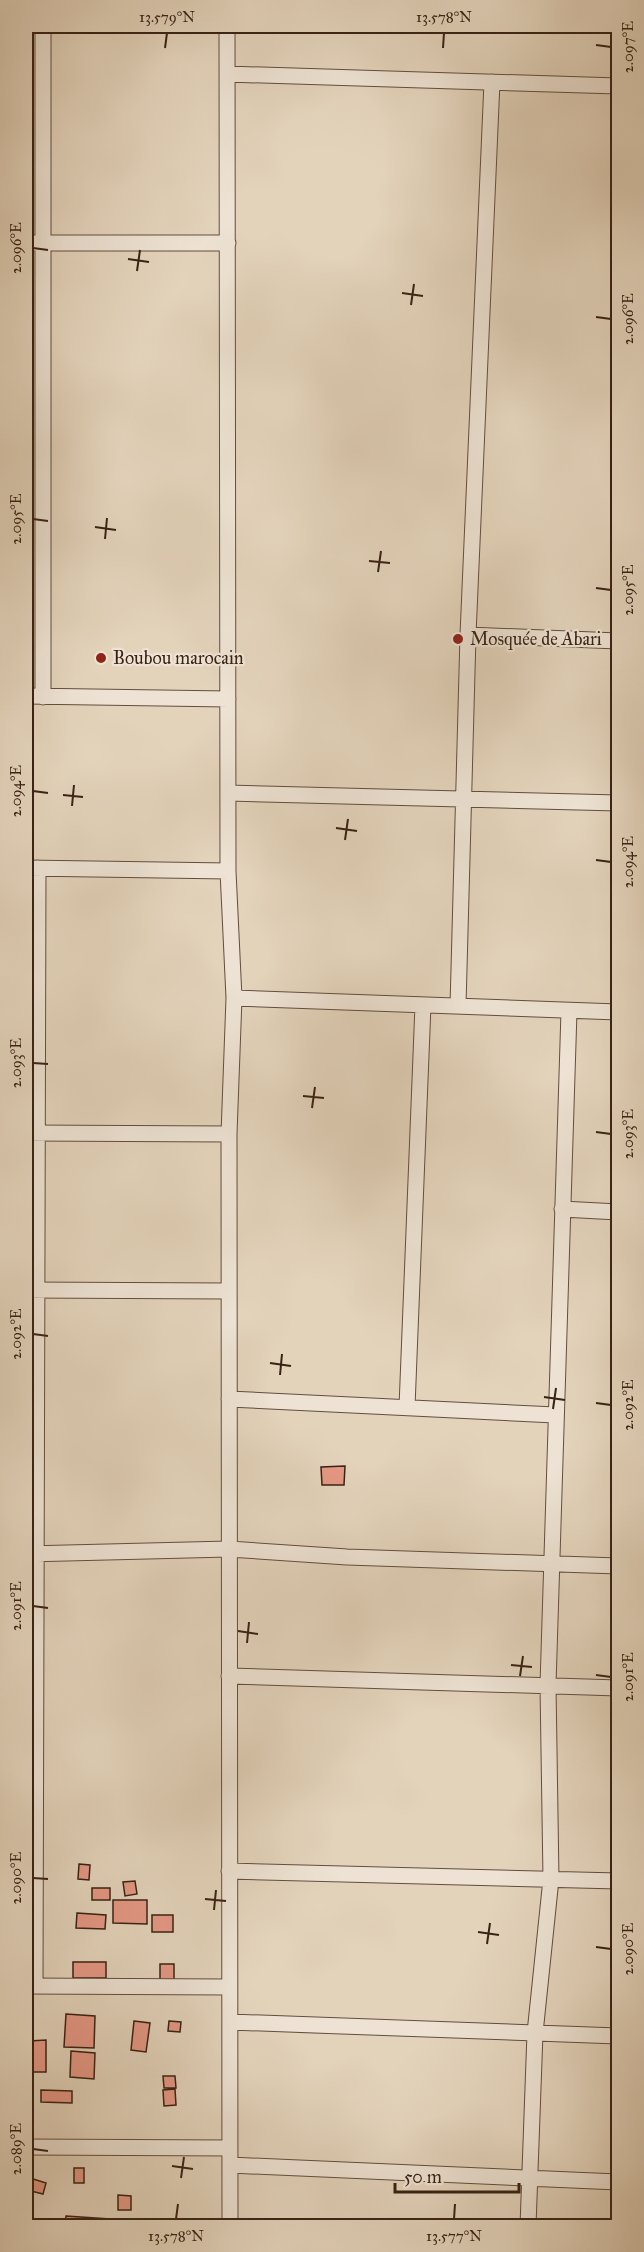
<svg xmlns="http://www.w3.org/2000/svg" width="644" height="2252" font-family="'IM FELL Great Primer',serif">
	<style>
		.building { fill: #e59885; stroke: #382214; stroke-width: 1.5 }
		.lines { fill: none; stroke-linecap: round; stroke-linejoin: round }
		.minor-casing { stroke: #634e3e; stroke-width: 17 }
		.minor { stroke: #ede2d3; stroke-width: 15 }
		.ticks { fill: none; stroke: #382214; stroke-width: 2 }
		.poi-dot { fill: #8f2418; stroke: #ede2d3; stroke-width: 2 }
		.labels { text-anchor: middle; stroke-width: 4.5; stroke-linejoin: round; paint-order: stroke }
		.poi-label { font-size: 18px; fill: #382214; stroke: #ede2d3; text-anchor: start }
		.neatline { fill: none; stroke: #382214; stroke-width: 2 }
		.ticks-label { font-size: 15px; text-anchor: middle; fill: #382214 }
	</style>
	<rect width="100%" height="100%" fill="#e3d3bb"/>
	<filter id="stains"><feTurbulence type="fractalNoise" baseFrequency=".00333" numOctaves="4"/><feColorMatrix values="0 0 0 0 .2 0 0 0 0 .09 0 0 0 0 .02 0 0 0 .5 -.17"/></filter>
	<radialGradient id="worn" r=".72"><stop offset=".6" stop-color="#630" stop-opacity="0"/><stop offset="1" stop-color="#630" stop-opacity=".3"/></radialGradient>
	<path class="building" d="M 345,1466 L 344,1485 L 322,1485 L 321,1467 Z
		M 79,1864 L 90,1865 L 89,1880 L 78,1879 Z
		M 135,1881 L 137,1894 L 125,1896 L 123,1882 Z
		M 92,1888 L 110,1888 L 110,1900 L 92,1900 Z
		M 113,1900 L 147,1900 L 147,1924 L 113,1923 Z
		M 77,1913 L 106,1915 L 105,1929 L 76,1928 Z
		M 152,1915 L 173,1915 L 173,1932 L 152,1932 Z
		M 73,1962 L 106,1962 L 106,1978 L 73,1978 Z
		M 160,1964 L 174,1964 L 174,1982 L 160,1982 Z
		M 26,2010 L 33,2010 L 33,2026 L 28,2026 L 29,2041 L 46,2040 L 46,2072 L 26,2072 Z
		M 66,2014 L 95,2016 L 94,2048 L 64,2047 Z
		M 134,2021 L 150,2023 L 146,2052 L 131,2050 Z
		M 169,2021 L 181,2022 L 180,2032 L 168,2031 Z
		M 71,2051 L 95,2053 L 94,2079 L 70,2077 Z
		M 163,2076 L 175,2076 L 176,2088 L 164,2088 Z
		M 175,2089 L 176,2105 L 164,2106 L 163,2090 Z
		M 41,2090 L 72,2091 L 72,2103 L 41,2102 Z
		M 74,2168 L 84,2168 L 84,2183 L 74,2183 Z
		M 30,2178 L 46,2183 L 43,2194 L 27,2190 Z
		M 118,2195 L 131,2196 L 131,2210 L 118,2210 Z
		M 66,2216 L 110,2219 L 110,2226 L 65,2226 Z"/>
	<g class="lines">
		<g class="minor-casing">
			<path id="minor" d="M 43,26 L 43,697
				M 227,26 L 228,871 L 234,998 L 229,1134 L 230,2226
				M 227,74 L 618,86
				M 26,243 L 228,243
				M 468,635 L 618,641
				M 26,696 L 228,699
				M 228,793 L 618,803
				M 26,868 L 228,871
				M 234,998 L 618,1012
				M 458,1006 L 468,635 L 492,82
				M 26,1133 L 229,1134
				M 562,1209 L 618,1212
				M 26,1290 L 229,1291
				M 229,1399 L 555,1415
				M 407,1407 L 423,1005
				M 26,1554 L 229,1549 L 347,1557 L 618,1566
				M 229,1676 L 618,1688
				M 229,1871 L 618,1881
				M 26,1986 L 229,1987
				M 35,1986 L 38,868
				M 230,2022 L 618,2036
				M 26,2147 L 230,2148
				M 230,2165 L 618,2182
				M 528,2226 L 535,2033 L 551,1879 L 548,1685 L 569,1011"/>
		</g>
		<use href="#minor" class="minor"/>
	</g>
	<path class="ticks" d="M 596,45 L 611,47M 165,48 L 167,33M 443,48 L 444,33M 33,248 L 48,250M 128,259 L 149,262M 137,271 L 140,250M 402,293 L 423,296M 411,305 L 414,284M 596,317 L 611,319M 33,519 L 48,521M 95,527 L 116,530M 105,539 L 107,518M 369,561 L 390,563M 378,572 L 381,551M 596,588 L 611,590M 33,791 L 48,793M 63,795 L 83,797M 72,806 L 74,785M 336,828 L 357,831M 345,840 L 348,819M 596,860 L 611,862M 33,1063 L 48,1064M 303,1096 L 324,1098M 312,1108 L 315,1087M 596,1132 L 611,1134M 33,1334 L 48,1336M 270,1363 L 291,1366M 280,1375 L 282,1354M 544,1397 L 565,1400M 596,1403 L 611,1405M 553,1409 L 556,1388M 33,1606 L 48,1608M 238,1631 L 258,1634M 247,1643 L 249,1622M 511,1665 L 532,1667M 596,1675 L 611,1677M 520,1676 L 523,1656M 33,1878 L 48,1879M 205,1899 L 226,1901M 214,1910 L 216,1890M 478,1932 L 499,1935M 487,1944 L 490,1923M 596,1947 L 611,1949M 33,2149 L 48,2151M 172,2166 L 193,2169M 181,2178 L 184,2157M 176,2219 L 178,2204M 454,2219 L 455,2204"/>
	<g class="poi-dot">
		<circle cx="458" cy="639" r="6"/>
		<circle cx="101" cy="658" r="6"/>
	</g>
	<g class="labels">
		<g class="poi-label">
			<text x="470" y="645">Mosquée de Abari</text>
			<text x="113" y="664">Boubou marocain</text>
		</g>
	</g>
	<rect width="644" height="2252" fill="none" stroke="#e3d3bb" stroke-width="66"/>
	<path d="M395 2183v9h124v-9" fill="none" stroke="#382214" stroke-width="3"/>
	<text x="404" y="2183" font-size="18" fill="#382214" stroke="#ede2d3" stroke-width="4.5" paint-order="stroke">50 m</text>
	<rect x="33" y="33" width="578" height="2186" class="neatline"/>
	<g class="ticks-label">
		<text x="167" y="22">13.579°N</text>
		<text x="444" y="22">13.578°N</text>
		<text transform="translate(628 47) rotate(-90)" y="5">2.097°E</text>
		<text transform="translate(16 248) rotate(-90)" y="5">2.096°E</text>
		<text transform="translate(628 319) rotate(-90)" y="5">2.096°E</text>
		<text transform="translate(16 519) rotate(-90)" y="5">2.095°E</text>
		<text transform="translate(628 590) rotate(-90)" y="5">2.095°E</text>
		<text transform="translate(16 791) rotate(-90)" y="5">2.094°E</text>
		<text transform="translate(628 862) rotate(-90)" y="5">2.094°E</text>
		<text transform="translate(16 1063) rotate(-90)" y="5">2.093°E</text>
		<text transform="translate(628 1134) rotate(-90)" y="5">2.093°E</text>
		<text transform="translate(16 1334) rotate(-90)" y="5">2.092°E</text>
		<text transform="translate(628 1405) rotate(-90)" y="5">2.092°E</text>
		<text transform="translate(16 1606) rotate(-90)" y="5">2.091°E</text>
		<text transform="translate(628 1677) rotate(-90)" y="5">2.091°E</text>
		<text transform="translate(16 1878) rotate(-90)" y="5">2.090°E</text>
		<text transform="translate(628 1949) rotate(-90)" y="5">2.090°E</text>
		<text transform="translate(16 2149) rotate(-90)" y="5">2.089°E</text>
		<text x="176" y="2241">13.578°N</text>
		<text x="454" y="2241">13.577°N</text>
	</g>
	<rect width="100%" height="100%" filter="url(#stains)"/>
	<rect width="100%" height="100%" fill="url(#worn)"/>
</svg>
